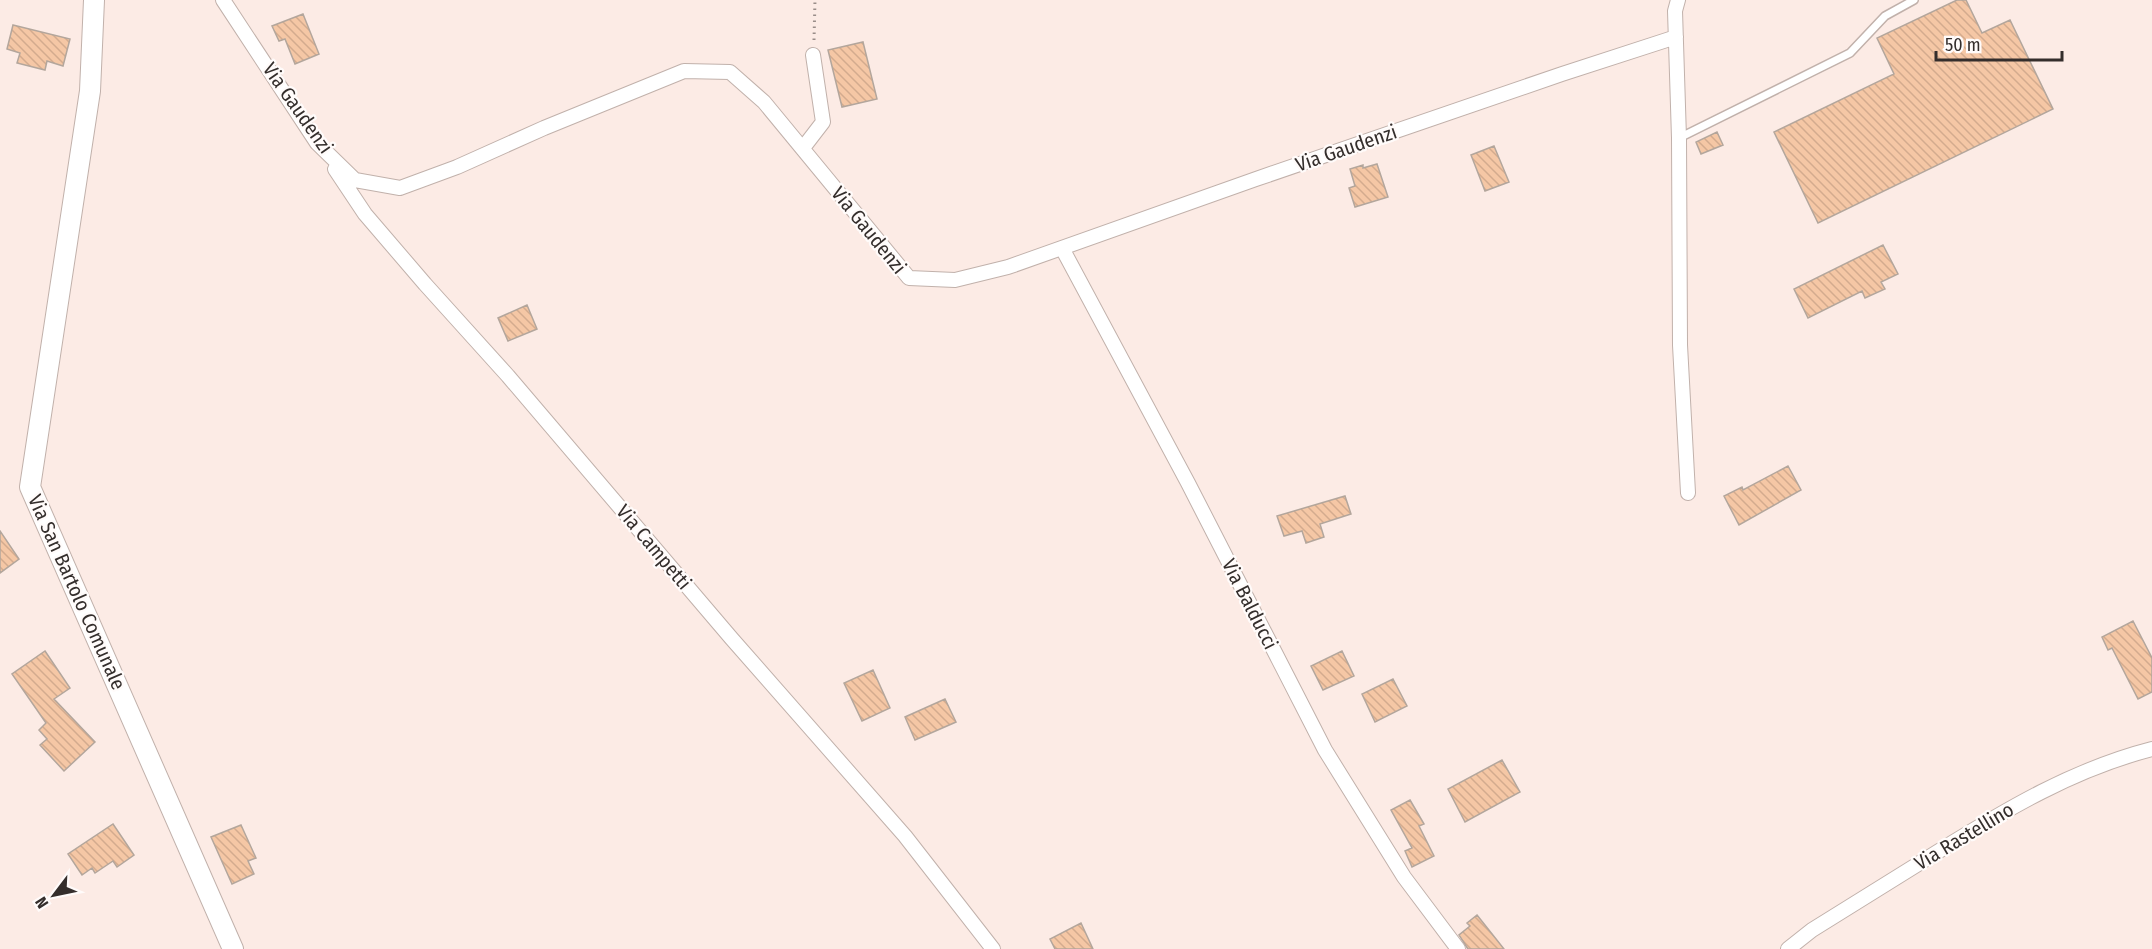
<svg xmlns="http://www.w3.org/2000/svg" width="2152" height="949" font-family="'Fira Sans Condensed',sans-serif">
	<style>
		.building { fill: url(#building-back-hatch); stroke: #b3a69c; stroke-width: 1.5 }
		.lines { fill: none; stroke-linecap: round; stroke-linejoin: round }
		.lane-casing { stroke: #c1b1ab; stroke-width: 10 }
		.street-casing { stroke: #c1b1ab; stroke-width: 16 }
		.secondary-casing { stroke: #c1b1ab; stroke-width: 22 }
		.path { stroke: #998d89; stroke-width: 3; stroke-dasharray: 1.5 4.5; stroke-linecap: butt }
		.lane { stroke: #fff; stroke-width: 7 }
		.street { stroke: #fff; stroke-width: 14 }
		.secondary { stroke: #fff; stroke-width: 20 }
		.labels { text-anchor: middle; stroke-width: 4.5; stroke-linejoin: round; paint-order: stroke }
		.street-label { font-size: 20px; fill: #342e2c; stroke: #fffbfa }
	</style>
	<defs>
		<pattern id="building-back-hatch" width="6" height="6" patternUnits="userSpaceOnUse" patternTransform="scale(1.5)"><rect width="6" height="6" fill="#f5c7a5"/><path d="M-1 5l2 2M0 0l6 6M5-1l2 2" fill="none" stroke="#d3ab8e"/></pattern>
	</defs>
	<rect width="100%" height="100%" fill="#fcebe5"/>
	<path class="building" d="M 1957,0 L 1966,0 L 1982,33 L 2010,20 L 2053,109 L 1818,223 L 1774,132 L 1894,74 L 1877,38 Z
		M 303,14 L 319,54 L 295,64 L 285,39 L 279,41 L 272,26 Z
		M 13,25 L 70,39 L 63,66 L 47,61 L 45,70 L 17,63 L 20,53 L 7,49 Z
		M 863,42 L 877,99 L 842,107 L 828,50 Z
		M 1717,132 L 1723,145 L 1701,154 L 1696,142 Z
		M 1494,146 L 1509,182 L 1485,191 L 1471,155 Z
		M 1377,164 L 1388,197 L 1355,207 L 1349,188 L 1355,186 L 1350,169 L 1363,165 L 1363,168 Z
		M 1883,245 L 1898,274 L 1881,282 L 1885,289 L 1865,298 L 1862,291 L 1808,318 L 1794,289 Z
		M 527,305 L 537,329 L 508,341 L 498,318 Z
		M 1788,466 L 1801,490 L 1739,525 L 1724,496 L 1742,487 L 1743,490 Z
		M 1345,496 L 1351,514 L 1320,524 L 1324,537 L 1306,543 L 1302,531 L 1284,536 L 1277,516 Z
		M 0,531 L 19,559 L 0,573 Z
		M 2133,621 L 2152,658 L 2152,692 L 2138,699 L 2112,648 L 2108,650 L 2102,637 Z
		M 45,651 L 70,688 L 54,699 L 95,742 L 64,771 L 40,745 L 47,739 L 39,730 L 46,723 L 12,674 Z
		M 1342,651 L 1354,676 L 1323,690 L 1311,666 Z
		M 873,670 L 890,708 L 862,721 L 844,683 Z
		M 1393,679 L 1407,706 L 1375,722 L 1362,694 Z
		M 945,699 L 956,722 L 915,740 L 905,717 Z
		M 1502,760 L 1520,792 L 1465,822 L 1448,789 Z
		M 1410,800 L 1424,824 L 1419,826 L 1434,856 L 1412,867 L 1405,851 L 1412,848 L 1391,810 Z
		M 113,824 L 134,855 L 117,867 L 113,861 L 95,873 L 92,868 L 82,875 L 68,854 Z
		M 241,825 L 256,858 L 248,861 L 254,874 L 232,884 L 211,837 Z
		M 1477,915 L 1504,949 L 1468,949 L 1466,946 L 1459,935 L 1470,926 L 1467,923 Z
		M 1081,923 L 1093,949 L 1055,949 L 1050,939 Z"/>
	<g class="lines">
		<g class="lane-casing">
			<path id="lane" d="M 1679,138 L 1850,53 L 1885,16 L 1914,0"/>
		</g>
		<g class="street-casing">
			<path id="street" d="M 223,0 L 317,143 L 355,180 L 400,188 L 457,167 L 544,128 L 684,71 L 730,72 L 764,102 L 909,278 L 955,280 L 1008,267 L 1256,179 L 1562,74 L 1676,37
				M 1678,0 L 1675,11 L 1679,138 L 1680,345 L 1688,493
				M 803,148 L 823,122 L 813,55
				M 335,169 L 365,214 L 425,284 L 508,376 L 732,639 L 905,836 L 993,949
				M 1062,248 L 1188,483 L 1325,750 L 1404,877 L 1458,949
				M 1788,949 L 1812,930 C 1854,904 1897,877 1939,851 C 2007,809 2074,769 2152,749"/>
		</g>
		<g class="secondary-casing">
			<path id="secondary" d="M 94,0 L 90,91 L 30,487 L 233,949"/>
		</g>
		<path class="path" d="M 814,40 L 815,0"/>
		<use href="#lane" class="lane"/>
		<use href="#street" class="street"/>
		<use href="#secondary" class="secondary"/>
	</g>
	<g class="labels">
		<g class="street-label">
			<text transform="translate(298 108) rotate(55)" y="7">Via Gaudenzi</text>
			<text transform="translate(1346 148) rotate(-19)" y="7">Via Gaudenzi</text>
			<text transform="translate(869 230) rotate(51)" y="7">Via Gaudenzi</text>
			<text transform="translate(654 547) rotate(50)" y="7">Via Campetti</text>
			<text transform="translate(77 592) rotate(66)" y="7">Via San Bartolo Comunale</text>
			<text transform="translate(1250 604) rotate(63)" y="7">Via Balducci</text>
			<text transform="translate(1964 836) rotate(-31)" y="7">Via Rastellino</text>
		</g>
	</g>
	<g transform="translate(54 895) rotate(238)" stroke="#fffbfa" stroke-width="4.5" paint-order="stroke">
	<path d="M0-4.5L10 22L0 15L-10 22Z" fill="#342e2c"/>
	<text y="-9" font-size="16" font-weight="bold" text-anchor="middle" fill="#342e2c">N</text>
	</g>
	<path d="M1936 51v9h126v-9" fill="none" stroke="#342e2c" stroke-width="3"/>
	<text x="1945" y="51" font-size="18" fill="#342e2c" stroke="#fffbfa" stroke-width="4.5" paint-order="stroke">50 m</text>
</svg>
